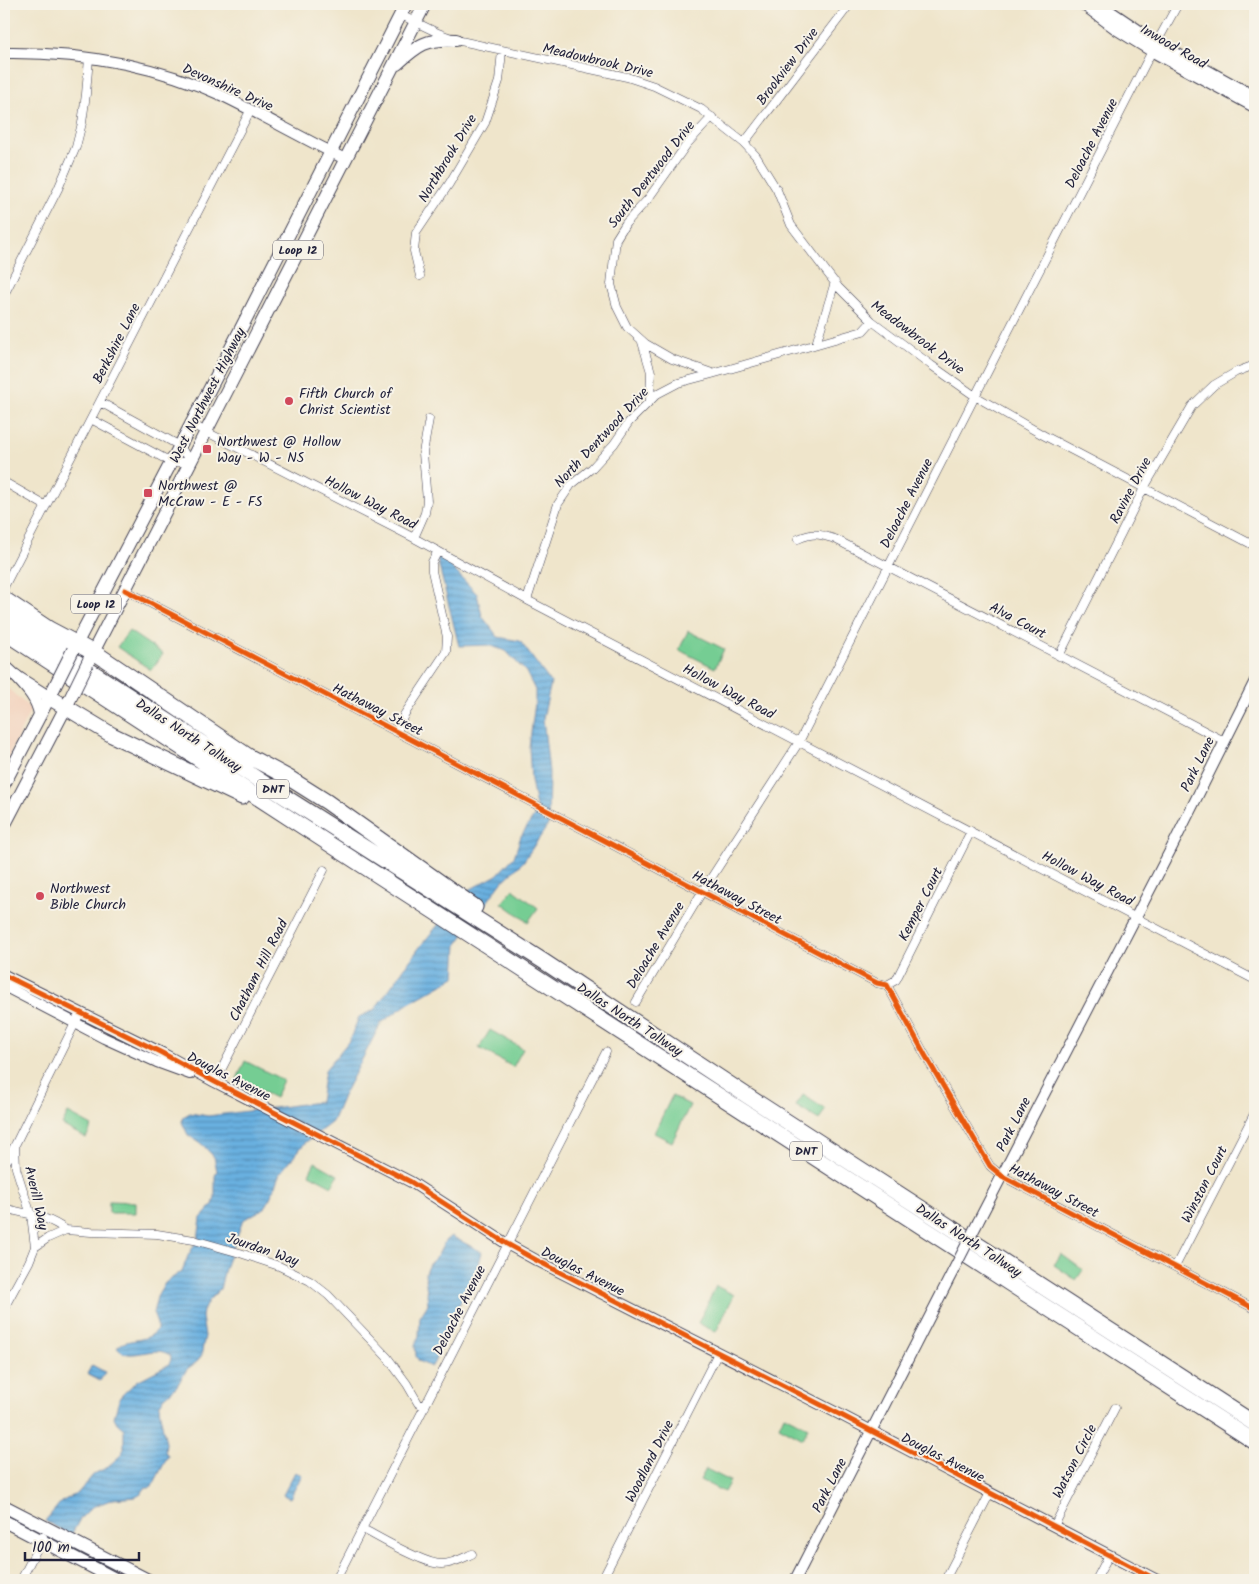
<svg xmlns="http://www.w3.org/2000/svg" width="1259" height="1584" font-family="Kalam,sans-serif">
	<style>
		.built { fill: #f3d4bf }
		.grass { fill: #74cd93; stroke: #4b7867 }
		.water { fill: url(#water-rules); stroke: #46698e }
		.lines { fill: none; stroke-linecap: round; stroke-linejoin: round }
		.minor-casing { stroke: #413f51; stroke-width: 9 }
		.tertiary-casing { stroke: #413f51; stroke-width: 12 }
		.secondary-casing { stroke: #413f51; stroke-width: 13 }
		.primary-casing { stroke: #413f51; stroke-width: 14 }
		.motorway-casing { stroke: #413f51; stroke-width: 17 }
		.minor { stroke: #fff; stroke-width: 8 }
		.tertiary { stroke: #fff; stroke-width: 10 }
		.secondary { stroke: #fff; stroke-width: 11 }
		.primary { stroke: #fff; stroke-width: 12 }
		.motorway { stroke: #fff; stroke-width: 15 }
		.tertiary-bridge-casing { stroke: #413f51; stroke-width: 12; stroke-linecap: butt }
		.primary-bridge-casing { stroke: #413f51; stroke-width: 14; stroke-linecap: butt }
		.tertiary-bridge { stroke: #fff; stroke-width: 10 }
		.primary-bridge { stroke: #fff; stroke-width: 12 }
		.cycleway-casing { stroke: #f7f3e8; stroke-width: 8 }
		.cycleway { stroke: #e8590c; stroke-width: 5 }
		.poi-dot { fill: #d1495b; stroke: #f7f3e8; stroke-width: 2 }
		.labels { text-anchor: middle; stroke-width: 4; stroke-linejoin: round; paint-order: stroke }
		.shield { fill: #f7f3e8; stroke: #62616f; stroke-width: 1 }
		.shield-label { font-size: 12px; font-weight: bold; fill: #22223b }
		.street-label { font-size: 14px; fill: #22223b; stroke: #f7f3e8 }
		.poi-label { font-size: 14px; fill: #22223b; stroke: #f7f3e8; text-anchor: start }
	</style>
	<defs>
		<pattern id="water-rules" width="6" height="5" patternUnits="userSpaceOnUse" patternTransform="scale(1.25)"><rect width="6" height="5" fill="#69b0e0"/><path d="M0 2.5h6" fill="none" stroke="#568fb7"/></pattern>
	</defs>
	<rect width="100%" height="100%" fill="#f7f3e8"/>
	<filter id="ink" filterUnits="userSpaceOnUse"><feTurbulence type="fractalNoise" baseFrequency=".02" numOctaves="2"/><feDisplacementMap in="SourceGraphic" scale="10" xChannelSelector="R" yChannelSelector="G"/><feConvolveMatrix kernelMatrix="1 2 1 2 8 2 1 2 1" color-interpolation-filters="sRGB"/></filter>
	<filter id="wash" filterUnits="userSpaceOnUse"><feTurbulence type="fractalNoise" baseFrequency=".0096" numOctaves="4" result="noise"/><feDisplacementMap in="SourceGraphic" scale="20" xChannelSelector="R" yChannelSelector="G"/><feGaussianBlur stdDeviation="1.12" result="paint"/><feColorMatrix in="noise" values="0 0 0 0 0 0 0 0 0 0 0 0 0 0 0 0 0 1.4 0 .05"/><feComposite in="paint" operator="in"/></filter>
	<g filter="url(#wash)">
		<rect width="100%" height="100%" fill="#efe5cb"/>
		<path class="built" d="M 4,685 L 31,709 L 4,766 Z"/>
		<path class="grass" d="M 129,631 L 163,654 L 151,670 L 117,647 Z
			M 688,631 L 724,649 L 715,668 L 679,650 Z
			M 513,889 L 538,908 L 528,922 L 502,903 Z
			M 490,1030 L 523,1049 L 513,1067 L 479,1048 Z
			M 245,1061 L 283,1080 L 275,1098 L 237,1079 Z
			M 803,1095 L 825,1109 L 819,1120 L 796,1106 Z
			M 672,1096 L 690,1105 L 672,1142 L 654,1133 Z
			M 68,1113 L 92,1126 L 86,1138 L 62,1125 Z
			M 315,1162 L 338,1175 L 332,1186 L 309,1174 Z
			M 109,1201 L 136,1202 L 136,1213 L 109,1213 Z
			M 1061,1254 L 1083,1270 L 1076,1280 L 1054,1265 Z
			M 716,1286 L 734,1295 L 716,1332 L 698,1323 Z
			M 784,1415 L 808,1427 L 803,1439 L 779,1426 Z
			M 706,1469 L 730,1481 L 724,1492 L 700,1480 Z"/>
		<path class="water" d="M 435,550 L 477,594 L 482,616 L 498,637 L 520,641 L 551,683 L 543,718 L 549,772 L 548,825 L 523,862 L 500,884 L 457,944 L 455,977 L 409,1003 L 381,1023 L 343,1096 L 332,1122 L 305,1143 L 280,1173 L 270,1198 L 263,1209 L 243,1220 L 225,1268 L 220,1289 L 208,1301 L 203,1311 L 202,1317 L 205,1336 L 201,1356 L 198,1361 L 187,1369 L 177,1386 L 164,1398 L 159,1406 L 160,1414 L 166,1443 L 165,1451 L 168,1456 L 153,1485 L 149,1488 L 145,1488 L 141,1494 L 136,1497 L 113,1499 L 92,1507 L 80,1519 L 71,1535 L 45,1521 L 61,1502 L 78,1493 L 94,1474 L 106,1468 L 120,1456 L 124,1449 L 124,1429 L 117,1423 L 114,1417 L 120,1397 L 137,1381 L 168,1365 L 171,1360 L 171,1356 C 154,1342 131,1364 117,1348 C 124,1337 146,1344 157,1330 L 157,1324 L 153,1313 L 157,1297 L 165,1283 L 182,1271 L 188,1256 L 198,1239 L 201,1218 L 213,1205 L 215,1197 L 215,1176 L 217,1171 L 214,1157 L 203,1145 L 188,1135 L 182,1122 L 183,1117 L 190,1113 L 208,1116 L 320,1102 L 325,1070 L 349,1041 L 359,1017 L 374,1010 L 422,944 L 467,891 L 497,875 L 514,857 L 521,836 L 537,812 L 531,780 L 529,747 L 535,703 L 535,690 L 526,672 L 506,651 L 488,645 L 459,646 Z
			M 451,1236 L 482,1252 L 477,1271 L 444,1333 L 445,1336 C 441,1344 436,1362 431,1367 L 419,1361 L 416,1356 L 415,1346 L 419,1336 L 420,1317 L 428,1304 L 425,1273 L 429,1264 L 438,1255 L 445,1241 Z
			M 92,1365 L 105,1372 L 100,1381 L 87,1374 Z
			M 295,1472 L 302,1475 L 290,1498 L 283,1495 Z"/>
	</g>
	<g filter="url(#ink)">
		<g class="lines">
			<g class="minor-casing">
				<path id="minor" d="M 401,15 L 438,33 L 456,40 L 627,77 L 654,86 L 701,109 L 744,143 L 756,156 L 777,190 L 791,225 L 838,287 L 872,321 L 931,365 L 975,396 L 1043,435 L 1255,546
					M 712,117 L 687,144 L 648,199 L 626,223 L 616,239 L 611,284 L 617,307 L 627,327 L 646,344 L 672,359 L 712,373
					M 744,143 L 850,4
					M 420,276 L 414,251 L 416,233 L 449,184 L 485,123 L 499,81 L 502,51
					M 4,295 L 58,189 L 76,147 L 82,123 L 86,94 L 89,58
					M 642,342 L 651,372 L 650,401
					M 816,344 L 835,282
					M 100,402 L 180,446 L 190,462
					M 91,419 L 171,462 L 190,462
					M 191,424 L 414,538 L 527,600 L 1255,980
					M 4,482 L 46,506
					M 414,538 L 425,513 L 427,501 L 423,453 L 429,419
					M 798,539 C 814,532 819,534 835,539 L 1224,741
					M 4,587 L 250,111
					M 125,590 L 877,983 L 887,985 L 925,1055 L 990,1166 L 1002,1176 L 1255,1309
					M 527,600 L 558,504 L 571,485 L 592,468 L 614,444 L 629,422 L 657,394 L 678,383 L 712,374 L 863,331 L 872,321
					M 1059,656 L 1144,488 L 1192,406 L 1214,385 L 1236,372 L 1255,365
					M 397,732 L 404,715 L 446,652 L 447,637 L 432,571 L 432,562 L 438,551
					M 887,985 L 896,980 L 971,831
					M 636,1002 L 702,892 L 799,742 L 1015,318 L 1152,51 L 1178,4
					M 215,1082 L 324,870
					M 4,1166 L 15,1145 L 80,1013
					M 4,1208 C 28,1215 44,1214 66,1230
					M 35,1247 L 48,1238 L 66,1230 L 91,1232 L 157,1234 L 194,1240 L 240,1253 L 279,1266 L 310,1281 L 328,1295 L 387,1357 L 407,1384 L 418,1403 L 425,1407
					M 1175,1267 L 1255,1112
					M 4,1308 L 29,1262 L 35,1247 L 31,1215 L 16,1168 L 15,1145
					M 1054,1526 L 1115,1408
					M 363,1529 C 380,1538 425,1565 442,1564 C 452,1564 463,1558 472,1554
					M 21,1580 L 43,1537
					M 336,1580 L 606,1052
					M 602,1580 L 718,1353
					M 945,1580 L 990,1493
					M 1096,1580 L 1109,1555"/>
			</g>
			<g class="tertiary-casing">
				<path id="tertiary" d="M 4,53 C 79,52 154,64 223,96 C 264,116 304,139 345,159
					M 4,975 L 162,1053 L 215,1082 L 411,1182 L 507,1244 L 536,1260 L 839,1414 L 1157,1580
					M 4,986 L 104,1038 L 157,1062 L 190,1074
					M 978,1222 L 1172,847 L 1255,681
					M 795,1580 L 953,1271"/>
			</g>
			<g class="secondary-casing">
				<path id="secondary" d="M 1083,4 L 1118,30 L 1152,51 L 1255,107
					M 1099,4 L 1157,43 L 1255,97
					M 4,665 L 16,676 L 49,697"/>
			</g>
			<g class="primary-casing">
				<path id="primary" d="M 397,64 C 418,45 427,38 456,40
					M 73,650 L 229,352 L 406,4
					M 89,660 L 425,4
					M 16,676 C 27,688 37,698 40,714
					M 4,784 L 53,690
					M 4,826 L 69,701
					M 4,1506 L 148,1580
					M 4,1521 L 117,1580"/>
			</g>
			<g class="motorway-casing">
				<path id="motorway" d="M 4,599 L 49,629 L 100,656 L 248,756 L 289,778 L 327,802 L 475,907
					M 4,615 L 282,795 L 543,961 L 749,1097 L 1255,1424
					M 4,632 L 297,823 L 1255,1442
					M 49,697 L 112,735 L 242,797"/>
			</g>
			<use href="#minor" class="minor"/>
			<use href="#tertiary" class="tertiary"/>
			<use href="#secondary" class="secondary"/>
			<use href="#primary" class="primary"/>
			<use href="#motorway" class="motorway"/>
			<g class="tertiary-bridge-casing">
				<path id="tertiary-bridge" d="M 953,1271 L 978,1222"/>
			</g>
			<g class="primary-bridge-casing">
				<path id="primary-bridge" d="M 53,690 L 73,650
					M 69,701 L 89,660"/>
			</g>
			<use href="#tertiary-bridge" class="tertiary-bridge"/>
			<use href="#primary-bridge" class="primary-bridge"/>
			<g class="cycleway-casing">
				<path id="cycleway" d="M 125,590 L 877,983 L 887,985 L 925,1055 L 990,1166 L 1002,1176 L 1255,1309
					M 4,975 L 162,1053 L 215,1082 L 411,1182 L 507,1244 L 536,1260 L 839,1414 L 1157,1580"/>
			</g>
			<use href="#cycleway" class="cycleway"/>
		</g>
	</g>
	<g class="poi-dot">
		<circle cx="289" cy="401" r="5"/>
		<rect x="202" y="444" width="10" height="10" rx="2.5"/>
		<rect x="143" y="488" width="10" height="10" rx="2.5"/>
		<circle cx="40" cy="896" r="5"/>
	</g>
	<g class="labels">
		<g class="shield">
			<rect x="273" y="240.5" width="50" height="19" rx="4"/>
			<rect x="71" y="594.5" width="50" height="19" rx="4"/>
			<rect x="257" y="779.5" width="32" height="19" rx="4"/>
			<rect x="790" y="1141.5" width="32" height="19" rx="4"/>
		</g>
		<g class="shield-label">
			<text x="298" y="254">Loop 12</text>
			<text x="96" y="608">Loop 12</text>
			<text x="273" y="793">DNT</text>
			<text x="806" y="1155">DNT</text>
		</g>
		<g class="street-label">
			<text transform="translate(1174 46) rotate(30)" y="5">Inwood Road</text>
			<text transform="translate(598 60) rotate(13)" y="5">Meadowbrook Drive</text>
			<text transform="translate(787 66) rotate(-53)" y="5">Brookview Drive</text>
			<text transform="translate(228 87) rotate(24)" y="5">Devonshire Drive</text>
			<text transform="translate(1091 143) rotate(-63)" y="5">Deloache Avenue</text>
			<text transform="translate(447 158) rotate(-59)" y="5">Northbrook Drive</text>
			<text transform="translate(651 174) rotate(-52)" y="5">South Dentwood Drive</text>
			<text transform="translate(918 337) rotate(37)" y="5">Meadowbrook Drive</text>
			<text transform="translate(116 343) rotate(-63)" y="5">Berkshire Lane</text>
			<text transform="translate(207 395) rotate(-63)" y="5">West Northwest Highway</text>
			<text transform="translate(601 437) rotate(-47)" y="5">North Dentwood Drive</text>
			<text transform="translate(1130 490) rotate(-62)" y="5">Ravine Drive</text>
			<text transform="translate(371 502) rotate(27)" y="5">Hollow Way Road</text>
			<text transform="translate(906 503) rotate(-63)" y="5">Deloache Avenue</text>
			<text transform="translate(1018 620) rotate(28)" y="5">Alva Court</text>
			<text transform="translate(729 691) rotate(28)" y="5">Hollow Way Road</text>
			<text transform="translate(378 709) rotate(27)" y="5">Hathaway Street</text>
			<text transform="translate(189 735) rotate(33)" y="5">Dallas North Tollway</text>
			<text transform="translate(1197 764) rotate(-64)" y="5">Park Lane</text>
			<text transform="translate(1088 878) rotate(28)" y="5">Hollow Way Road</text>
			<text transform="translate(737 897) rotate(28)" y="5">Hathaway Street</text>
			<text transform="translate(920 904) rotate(-63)" y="5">Kemper Court</text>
			<text transform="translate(655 945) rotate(-59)" y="5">Deloache Avenue</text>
			<text transform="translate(258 970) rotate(-63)" y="5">Chatham Hill Road</text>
			<text transform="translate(630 1019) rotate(33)" y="5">Dallas North Tollway</text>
			<text transform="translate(229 1076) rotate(27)" y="5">Douglas Avenue</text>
			<text transform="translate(1013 1124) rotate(-63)" y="5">Park Lane</text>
			<text transform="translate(1204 1184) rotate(-63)" y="5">Winston Court</text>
			<text transform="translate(1054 1190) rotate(28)" y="5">Hathaway Street</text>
			<text transform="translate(37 1198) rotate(77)" y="5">Averill Way</text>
			<text transform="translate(969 1240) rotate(33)" y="5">Dallas North Tollway</text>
			<text transform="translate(263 1249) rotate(19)" y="5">Jourdan Way</text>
			<text transform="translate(583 1271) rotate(27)" y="5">Douglas Avenue</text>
			<text transform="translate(459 1310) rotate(-63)" y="5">Deloache Avenue</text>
			<text transform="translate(943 1457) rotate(27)" y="5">Douglas Avenue</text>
			<text transform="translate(649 1461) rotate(-63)" y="5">Woodland Drive</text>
			<text transform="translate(1074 1461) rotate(-63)" y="5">Watson Circle</text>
			<text transform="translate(829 1485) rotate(-63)" y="5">Park Lane</text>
		</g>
		<g class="poi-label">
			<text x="299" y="398">Fifth Church of<tspan x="299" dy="16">Christ Scientist</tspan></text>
			<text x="217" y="446">Northwest @ Hollow<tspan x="217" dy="16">Way - W - NS</tspan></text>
			<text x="158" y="490">Northwest @<tspan x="158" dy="16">McCraw - E - FS</tspan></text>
			<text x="50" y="893">Northwest<tspan x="50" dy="16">Bible Church</tspan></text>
		</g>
	</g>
	<rect width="1259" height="1584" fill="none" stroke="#f7f3e8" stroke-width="20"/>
	<path d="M25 1552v8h114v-8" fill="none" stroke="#22223b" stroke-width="2.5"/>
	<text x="32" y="1552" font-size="15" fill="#22223b" stroke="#f7f3e8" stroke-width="4" paint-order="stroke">100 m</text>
</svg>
